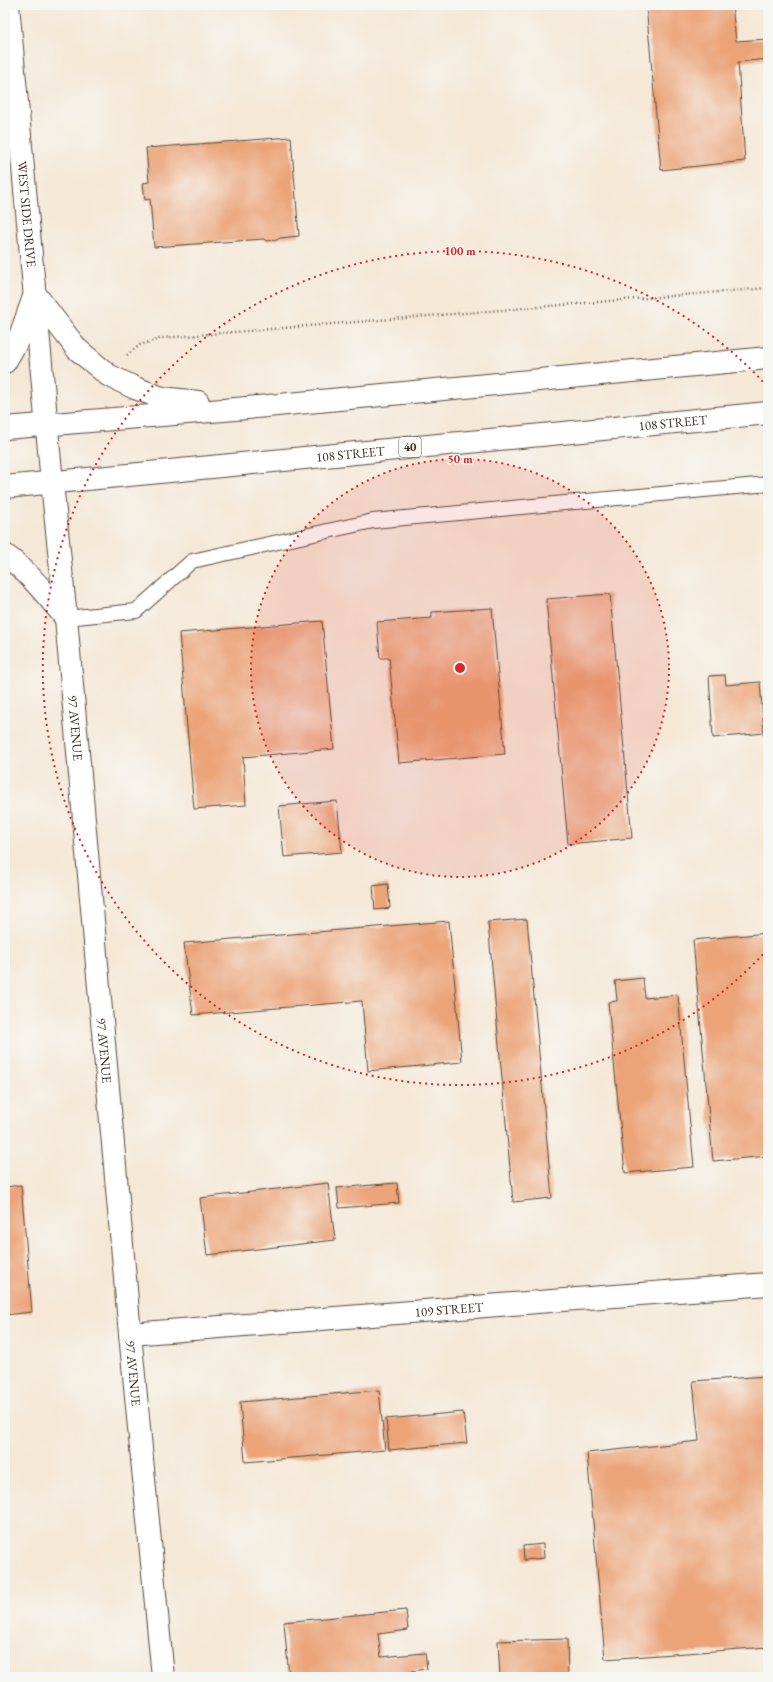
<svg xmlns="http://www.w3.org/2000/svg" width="773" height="1682" font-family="'EB Garamond',serif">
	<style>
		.building { fill: #eba377 }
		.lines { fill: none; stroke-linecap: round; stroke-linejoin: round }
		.service-casing { stroke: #57463a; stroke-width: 16 }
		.minor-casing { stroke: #57463a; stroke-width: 24 }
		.tertiary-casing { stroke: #57463a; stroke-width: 24 }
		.primary-casing { stroke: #57463a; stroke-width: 24 }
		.path { stroke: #57463a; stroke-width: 2.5; stroke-dasharray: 1 3; stroke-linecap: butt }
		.service { stroke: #fff; stroke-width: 14 }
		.minor { stroke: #fff; stroke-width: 22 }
		.tertiary { stroke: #fff; stroke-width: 22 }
		.primary { stroke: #fff; stroke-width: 22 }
		.ring { fill: none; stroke: #d62828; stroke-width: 2; stroke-dasharray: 2 4 }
		.labels { text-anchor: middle; stroke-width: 3; stroke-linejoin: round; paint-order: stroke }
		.shield { fill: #f6f6f2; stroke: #73675e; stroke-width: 1 }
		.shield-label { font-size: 12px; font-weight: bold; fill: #3b2a1e }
		.street-label { font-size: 13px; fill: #3b2a1e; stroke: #f6f6f2 }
		.centre { fill: #d62828; stroke: #f6f6f2; stroke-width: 2 }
		.ring-label { font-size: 12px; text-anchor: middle; font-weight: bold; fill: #d62828; stroke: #f6f6f2; stroke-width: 3; stroke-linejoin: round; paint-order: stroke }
	</style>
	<rect width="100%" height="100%" fill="#f6f6f2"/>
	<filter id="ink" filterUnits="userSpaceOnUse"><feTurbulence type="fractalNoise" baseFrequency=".025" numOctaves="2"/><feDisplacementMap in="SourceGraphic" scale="8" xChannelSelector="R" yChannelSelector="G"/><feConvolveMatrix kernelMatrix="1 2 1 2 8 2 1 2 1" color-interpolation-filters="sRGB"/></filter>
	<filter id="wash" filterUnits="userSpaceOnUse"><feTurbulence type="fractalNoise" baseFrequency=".012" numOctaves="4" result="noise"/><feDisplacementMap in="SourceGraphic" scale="16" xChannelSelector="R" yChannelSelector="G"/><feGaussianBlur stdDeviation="0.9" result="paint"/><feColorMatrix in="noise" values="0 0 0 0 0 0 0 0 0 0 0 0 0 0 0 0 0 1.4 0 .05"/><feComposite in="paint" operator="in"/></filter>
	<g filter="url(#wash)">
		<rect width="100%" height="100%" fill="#f5e8d7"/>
		<g id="blocks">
			<path class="building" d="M 646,5 L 732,5 L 736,41 L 768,39 L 768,59 L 738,62 L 745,161 L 661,170 Z
				M 291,137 L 299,236 L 280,238 L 277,240 L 266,241 L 264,239 L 154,247 L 150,199 L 145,200 L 143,183 L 149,182 L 146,148 Z
				M 610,594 L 632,838 L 568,844 L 546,599 Z
				M 492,608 L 505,754 L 399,763 L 389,658 L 380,658 L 377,622 L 432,618 L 432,612 Z
				M 322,621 L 334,749 L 243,757 L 246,805 L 194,809 L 179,633 Z
				M 725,675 L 726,685 L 760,682 L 764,733 L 713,738 L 709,676 Z
				M 337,801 L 342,852 L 284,857 L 279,806 Z
				M 388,884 L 390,908 L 375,910 L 373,886 Z
				M 527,919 L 552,1198 L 513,1202 L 488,922 Z
				M 449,921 L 462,1062 L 368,1071 L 362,1001 L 193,1015 L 184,943 Z
				M 768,933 L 768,1156 L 713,1161 L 693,940 Z
				M 643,978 L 645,998 L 678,995 L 694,1167 L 625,1173 L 608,1002 L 617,1001 L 615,981 Z
				M 328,1183 L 335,1240 L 207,1255 L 200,1198 Z
				M 397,1183 L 399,1203 L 339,1208 L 337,1188 Z
				M 21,1185 L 32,1312 L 5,1315 L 5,1187 Z
				M 768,1376 L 768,1647 L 605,1659 L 587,1453 L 699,1441 L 693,1381 Z
				M 379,1390 L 385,1450 L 245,1462 L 240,1402 Z
				M 463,1412 L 467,1443 L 389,1450 L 386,1419 Z
				M 543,1544 L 544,1558 L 524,1560 L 523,1546 Z
				M 406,1610 L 408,1630 L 378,1634 L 381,1657 L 425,1653 L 427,1669 L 412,1671 L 413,1677 L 289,1677 L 284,1622 Z
				M 567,1639 L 568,1677 L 500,1677 L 498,1641 Z"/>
		</g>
	</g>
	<g filter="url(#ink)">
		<use href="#blocks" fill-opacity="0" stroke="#57463a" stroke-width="1"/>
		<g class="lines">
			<g class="service-casing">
				<path id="service" d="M 66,618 L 136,611 L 192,561 L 373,521 L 768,484"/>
			</g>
			<g class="minor-casing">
				<g id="minor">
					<path id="s1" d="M 130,1334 L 768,1284"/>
				</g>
			</g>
			<g class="tertiary-casing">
				<g id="tertiary">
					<path id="s2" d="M 8,5 L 52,483 L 66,618 L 130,1334 L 163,1677"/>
				</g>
			</g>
			<g class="primary-casing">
				<g id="primary">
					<path d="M 35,294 L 77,349 L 108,375 L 135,388 L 162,398 L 198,402"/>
					<path d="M 5,362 L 20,336 L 35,294"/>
					<path d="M 5,428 L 247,408 L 768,358"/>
					<path id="s3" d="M 5,487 L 768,413"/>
					<path d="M 5,555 C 29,572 47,596 66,618"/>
				</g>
			</g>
			<path class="path" d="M 127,355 L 140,345 L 162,338 L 768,288"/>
			<use href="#service" class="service"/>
			<use href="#minor" class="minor"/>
			<use href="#tertiary" class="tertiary"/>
			<use href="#primary" class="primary"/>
		</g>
	</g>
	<circle cx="460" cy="668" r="209" fill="#d62828" fill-opacity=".12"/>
	<g class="ring">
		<circle cx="460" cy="668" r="209"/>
		<path d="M767 950A417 417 0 1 1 767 386"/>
	</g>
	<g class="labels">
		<rect class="shield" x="399" y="437" width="22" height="20" rx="3"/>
		<g class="shield-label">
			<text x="410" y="451">40</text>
		</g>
		<g class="street-label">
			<text dy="5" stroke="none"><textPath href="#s2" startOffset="210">WEST SIDE DRIVE</textPath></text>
			<text dy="5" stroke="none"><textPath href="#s3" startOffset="671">108 STREET</textPath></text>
			<text dy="5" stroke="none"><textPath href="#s3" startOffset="347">108 STREET</textPath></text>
			<text dy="5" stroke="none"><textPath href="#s2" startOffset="726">97 AVENUE</textPath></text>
			<text dy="5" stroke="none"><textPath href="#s2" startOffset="1050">97 AVENUE</textPath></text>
			<text dy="5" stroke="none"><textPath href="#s1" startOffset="320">109 STREET</textPath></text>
			<text dy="5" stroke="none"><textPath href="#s2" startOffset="1374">97 AVENUE</textPath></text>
		</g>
	</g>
	<circle cx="460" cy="668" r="6" class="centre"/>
	<g class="ring-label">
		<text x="460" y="255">100 m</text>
		<text x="460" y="463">50 m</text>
	</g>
	<rect width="773" height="1682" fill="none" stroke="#f6f6f2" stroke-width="20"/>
</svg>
